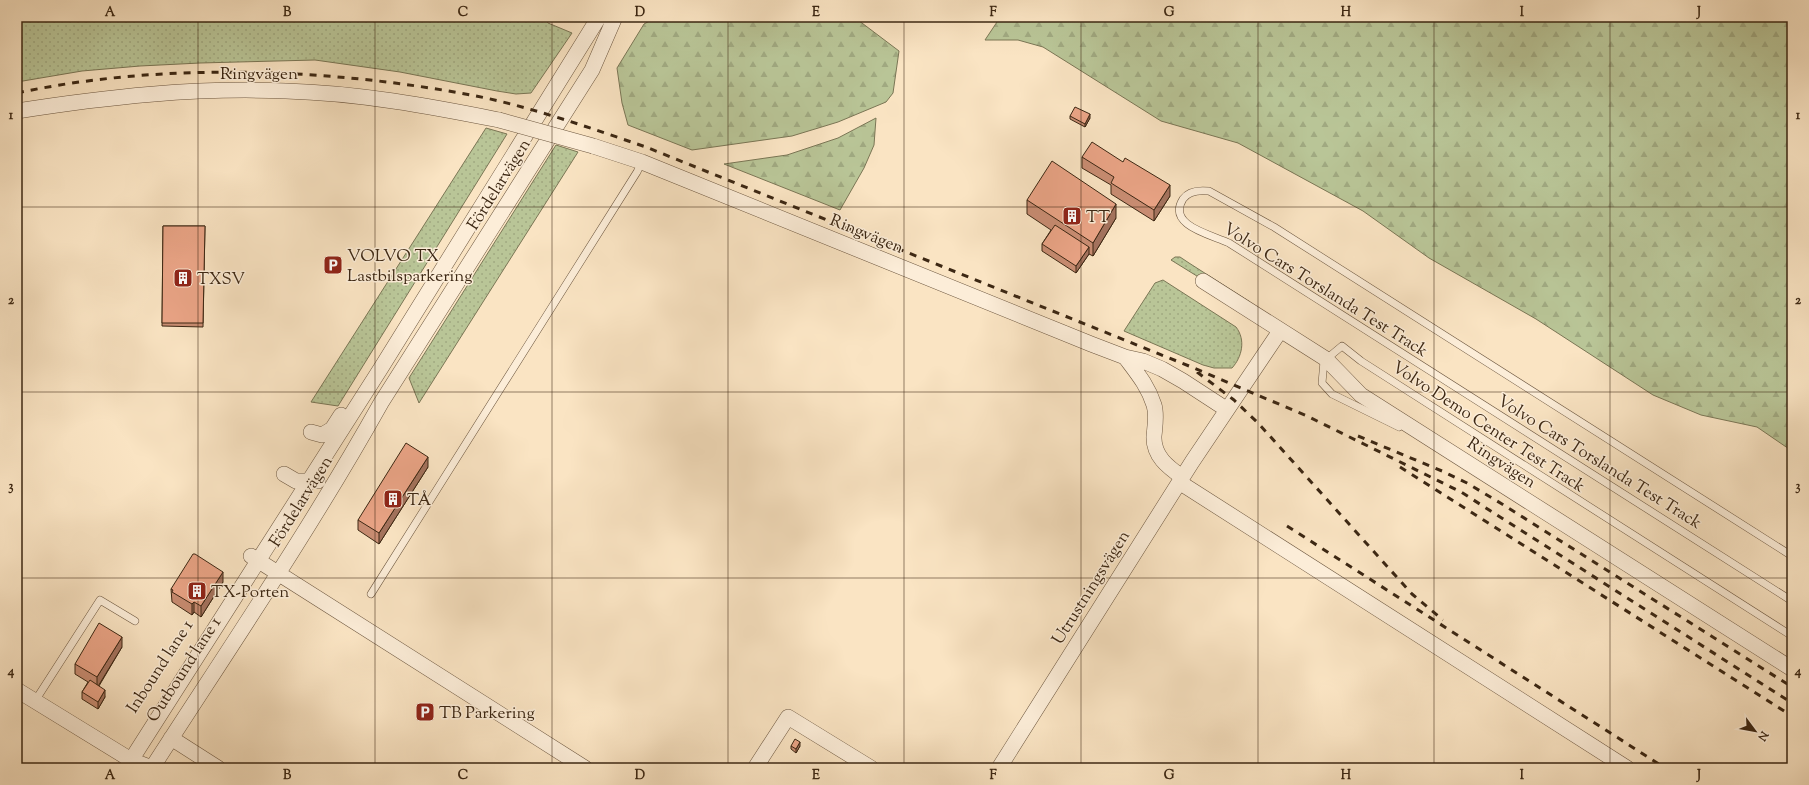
<svg xmlns="http://www.w3.org/2000/svg" width="1809" height="785" font-family="'Sorts Mill Goudy',serif">
	<style>
		.grass { fill: url(#grass-dots); stroke: #7a7655 }
		.forest { fill: url(#forest-firs); stroke: #7a7655 }
		.lines { fill: none; stroke-linecap: round; stroke-linejoin: round }
		.service-casing { stroke: #6c563f; stroke-width: 8 }
		.minor-casing { stroke: #6c563f; stroke-width: 16 }
		.service { stroke: #fcedd8; stroke-width: 7 }
		.minor { stroke: #fcedd8; stroke-width: 15 }
		.rail { stroke: #3c2713; stroke-width: 3; stroke-dasharray: 7 7; stroke-linecap: butt }
		.minor-bridge-casing { stroke: #6c563f; stroke-width: 16; stroke-linecap: butt }
		.minor-bridge { stroke: #fcedd8; stroke-width: 15 }
		.wall { fill: #c98d73; stroke: #3c2713 }
		.shaded-wall { fill: #a4735e; stroke: #3c2713 }
		.building { fill: #eaa486; stroke: #3c2713 }
		.grid { fill: none; stroke: #3c2713; stroke-width: 1; stroke-opacity: 0.55 }
		.labels { text-anchor: middle; stroke-width: 3; stroke-linejoin: round; paint-order: stroke }
		.street-label { font-size: 17px; fill: #3c2713; stroke: #fcedd8 }
		.poi-label { font-size: 17px; fill: #3c2713; stroke: #fcedd8; text-anchor: start }
		.neatline { fill: none; stroke: #3c2713; stroke-width: 1.5 }
		.grid-label { font-size: 13px; text-anchor: middle; font-weight: bold; fill: #3c2713 }
	</style>
	<defs>
		<pattern id="grass-dots" width="8" height="8" patternUnits="userSpaceOnUse"><rect width="8" height="8" fill="#b9c597"/><path d="M2 2h.1M6 6h.1" fill="none" stroke="#a0a981" stroke-width="1.8" stroke-linecap="round"/></pattern>
		<pattern id="forest-firs" width="22" height="20" patternUnits="userSpaceOnUse"><rect width="22" height="20" fill="#b9c597"/><path d="M5 1l3.5 6h-7zM16 11l3.5 6h-7z" fill="#a0a981"/></pattern>
	</defs>
	<rect width="100%" height="100%" fill="#fae4c3"/>
	<filter id="stains"><feTurbulence type="fractalNoise" baseFrequency=".005" numOctaves="4"/><feColorMatrix values="0 0 0 0 .2 0 0 0 0 .09 0 0 0 0 .02 0 0 0 .5 -.17"/></filter>
	<radialGradient id="worn" r=".72"><stop offset=".6" stop-color="#630" stop-opacity="0"/><stop offset="1" stop-color="#630" stop-opacity=".3"/></radialGradient>
	<path class="grass" d="M 17,17 L 546,17 L 545,19 L 548,23 L 572,33 L 531,93 L 516,94 L 497,91 L 400,72 L 315,60 L 200,63 L 140,66 L 82,71 L 17,82 Z
		M 486,128 L 507,134 L 338,406 L 311,402 Z
		M 556,145 L 578,152 L 419,403 L 409,378 Z
		M 1175,257 L 1180,257 L 1189,263 L 1250,302 L 1247,307 L 1171,260 Z
		M 1163,280 L 1236,327 C 1246,340 1242,357 1232,368 L 1214,368 L 1203,365 L 1124,331 L 1155,283 Z"/>
	<path class="forest" d="M 657,17 L 854,17 L 899,51 L 893,93 L 886,102 L 838,122 L 792,136 L 692,150 L 628,125 L 622,103 L 617,68 L 644,24 Z
		M 1006,17 L 1792,17 L 1792,451 L 1757,427 L 1701,415 L 1653,395 L 1536,319 L 1429,258 L 1363,211 L 1238,143 L 1161,121 L 1043,47 L 1018,40 L 985,40 L 999,19 Z
		M 876,118 L 874,145 L 864,168 L 840,210 L 724,164 L 787,155 L 838,138 Z"/>
	<g class="lines">
		<g class="service-casing">
			<path id="service" d="M 1399,427 L 1332,394 L 1322,383 L 1324,361 L 1342,346 L 1361,361 L 1792,636
				M 1792,556 L 1274,227 L 1209,191 C 1200,190 1189,190 1183,199 C 1166,226 1213,235 1229,243 L 1792,601
				M 371,594 L 637,172 L 642,162
				M 35,701 L 100,600 L 135,621"/>
		</g>
		<g class="minor-casing">
			<path id="minor" d="M 17,111 C 106,97 196,87 286,91 C 358,93 429,106 499,120
				M 593,146 L 642,162 L 1091,344 L 1125,357 L 1143,361 L 1162,369 L 1183,381 L 1226,409
				M 1203,281 L 1326,359 L 1361,395 L 1792,669
				M 1125,357 C 1137,373 1148,386 1154,405 C 1157,414 1155,426 1154,436 C 1153,456 1168,467 1182,477
				M 311,432 L 322,435 L 332,429 L 341,415
				M 284,474 L 296,481 L 318,481
				M 1179,482 L 1627,768
				M 251,556 L 585,768
				M 17,690 L 131,760 L 152,768
				M 171,738 L 218,768
				M 126,768 L 381,368 L 599,17
				M 152,768 C 230,647 311,528 381,403 L 592,70 L 615,17
				M 755,768 L 788,717 L 871,768
				M 999,768 L 1192,462 L 1280,331"/>
		</g>
		<use href="#service" class="service"/>
		<use href="#minor" class="minor"/>
		<path class="rail" d="M 17,93 C 162,62 326,68 471,95 C 529,106 590,128 646,147 L 1189,366 L 1307,416 L 1461,492 L 1792,703
			M 1197,372 L 1234,400 L 1259,424 L 1412,594 L 1443,620
			M 1358,436 L 1442,471 L 1467,483 L 1502,504 L 1792,687
			M 1400,467 L 1792,716
			M 1287,526 L 1665,768"/>
		<g class="minor-bridge-casing">
			<path id="minor-bridge" d="M 499,120 L 593,146"/>
		</g>
		<use href="#minor-bridge" class="minor-bridge"/>
	</g>
	<path class="wall" d="M 1070,116 L 1090,118 L 1085,127 L 1070,119 Z
		M 1082,157 L 1170,196 L 1154,221 L 1111,194 L 1111,185 L 1082,168 Z
		M 1027,200 L 1116,218 L 1093,256 L 1089,254 L 1076,273 L 1042,251 L 1042,244 L 1051,230 L 1027,214 Z
		M 163,226 L 205,226 L 203,327 L 162,326 Z
		M 428,467 L 379,544 L 358,530 L 358,520 Z
		M 223,582 L 201,617 L 194,612 L 192,615 L 172,602 L 171,589 Z
		M 122,647 L 99,686 L 105,697 L 98,709 L 82,699 L 82,692 L 88,682 L 75,674 L 75,664 Z
		M 791,746 L 800,746 L 796,753 L 791,749 Z"/>
	<path class="shaded-wall" d="M 1090,114 L 1090,118 L 1085,127 L 1085,124 Z
		M 1170,185 L 1170,196 L 1154,221 L 1154,210 Z
		M 1116,204 L 1116,218 L 1093,256 L 1093,243 Z
		M 1089,247 L 1089,254 L 1076,273 L 1076,266 Z
		M 428,457 L 428,467 L 379,544 L 379,533 Z
		M 223,572 L 223,582 L 201,617 L 201,606 Z
		M 194,602 L 194,612 L 192,615 L 192,604 Z
		M 122,637 L 122,647 L 97,688 L 97,677 Z
		M 105,690 L 105,697 L 98,709 L 98,702 Z
		M 800,742 L 800,746 L 796,753 L 796,749 Z"/>
	<path class="building" d="M 1075,107 L 1090,114 L 1085,124 L 1070,116 Z
		M 1092,142 L 1123,162 L 1125,158 L 1170,185 L 1154,210 L 1111,183 L 1114,177 L 1082,157 Z
		M 1052,161 L 1116,204 L 1093,243 L 1027,200 Z
		M 1055,225 L 1089,247 L 1076,266 L 1042,244 Z
		M 163,226 L 205,226 L 203,323 L 162,323 Z
		M 406,443 L 428,457 L 379,533 L 358,520 Z
		M 193,554 L 195,554 L 223,572 L 201,606 L 194,602 L 192,604 L 172,592 L 173,590 L 171,589 Z
		M 99,623 L 122,637 L 97,677 L 75,664 Z
		M 90,680 L 105,690 L 98,702 L 82,692 Z
		M 795,739 L 800,742 L 796,749 L 791,746 Z"/>
	<path class="grid" d="M 198,17 L 198,768M 375,17 L 375,768M 552,17 L 552,768M 728,17 L 728,768M 904,17 L 904,768M 1081,17 L 1081,768M 1258,17 L 1258,768M 1434,17 L 1434,768M 1610,17 L 1610,768M 17,207 L 1792,207M 17,392 L 1792,392M 17,578 L 1792,578"/>
	<defs>
		<g id="building-square" transform="scale(1)"><rect x="-9" y="-9" width="18" height="18" rx="4" fill="#8f2418" stroke="#fcedd8"/><path d="M-4-6H4V6H1V3H-1V6H-4ZM-2.5-4.3h1.7v1.8h-1.7ZM.8-4.3h1.7v1.8H.8ZM-2.5-1h1.7V.8h-1.7ZM.8-1h1.7V.8H.8Z" fill="#fff"/></g>
		<g id="parking-square" transform="scale(1)"><rect x="-9" y="-9" width="18" height="18" rx="4" fill="#8f2418" stroke="#fcedd8"/><path d="M-3.5-5.5H1a3.5 3.5 0 0 1 0 7H-1V5.5H-3.5ZM-1-3.4V-.6H.8a1.4 1.4 0 0 0 0-2.8Z" fill="#fff"/></g>
	</defs>
	<g fill-rule="evenodd">
		<use href="#building-square" x="1072" y="216"/>
		<use href="#parking-square" x="333" y="265"/>
		<use href="#building-square" x="183" y="278"/>
		<use href="#building-square" x="393" y="499"/>
		<use href="#building-square" x="197" y="591"/>
		<use href="#parking-square" x="425" y="712"/>
	</g>
	<g class="labels">
		<g class="street-label">
			<text x="259" y="79">Ringvägen</text>
			<text transform="translate(498 184) rotate(-58)" y="6">Fördelarvägen</text>
			<text transform="translate(867 233) rotate(22)" y="6">Ringvägen</text>
			<text transform="translate(1326 289) rotate(32)" y="6">Volvo Cars Torslanda Test Track</text>
			<text transform="translate(1489 426) rotate(33)" y="6">Volvo Demo Center Test Track</text>
			<text transform="translate(1600 461) rotate(32)" y="6">Volvo Cars Torslanda Test Track</text>
			<text transform="translate(1502 462) rotate(33)" y="6">Ringvägen</text>
			<text transform="translate(300 501) rotate(-58)" y="6">Fördelarvägen</text>
			<text transform="translate(1090 587) rotate(-58)" y="6">Utrustningsvägen</text>
			<text transform="translate(159 666) rotate(-57)" y="6">Inbound lane 1</text>
			<text transform="translate(183 669) rotate(-57)" y="6">Outbound lane 1</text>
		</g>
		<g class="poi-label">
			<text x="1086" y="222">TT</text>
			<text x="347" y="261">VOLVO TX<tspan x="347" dy="20">Lastbilsparkering</tspan></text>
			<text x="197" y="284">TXSV</text>
			<text x="407" y="505">TÅ</text>
			<text x="211" y="597">TX-Porten</text>
			<text x="439" y="718">TB Parkering</text>
		</g>
	</g>
	<rect width="1809" height="785" fill="none" stroke="#fae4c3" stroke-width="44"/>
	<g transform="translate(1755 731) rotate(122)" stroke="#fcedd8" stroke-width="3" paint-order="stroke">
	<path d="M0-3L7 15L0 10L-7 15Z" fill="#3c2713"/>
	<text y="-6" font-size="11" font-weight="bold" text-anchor="middle" fill="#3c2713">N</text>
	</g>
	<rect x="22" y="22" width="1765" height="741" class="neatline"/>
	<g class="grid-label">
		<text x="110" y="16">A</text>
		<text x="287" y="16">B</text>
		<text x="463" y="16">C</text>
		<text x="640" y="16">D</text>
		<text x="816" y="16">E</text>
		<text x="993" y="16">F</text>
		<text x="1169" y="16">G</text>
		<text x="1346" y="16">H</text>
		<text x="1522" y="16">I</text>
		<text x="1699" y="16">J</text>
		<text x="11" y="119">1</text>
		<text x="1798" y="119">1</text>
		<text x="11" y="304">2</text>
		<text x="1798" y="304">2</text>
		<text x="11" y="490">3</text>
		<text x="1798" y="490">3</text>
		<text x="11" y="675">4</text>
		<text x="1798" y="675">4</text>
		<text x="110" y="779">A</text>
		<text x="287" y="779">B</text>
		<text x="463" y="779">C</text>
		<text x="640" y="779">D</text>
		<text x="816" y="779">E</text>
		<text x="993" y="779">F</text>
		<text x="1169" y="779">G</text>
		<text x="1346" y="779">H</text>
		<text x="1522" y="779">I</text>
		<text x="1699" y="779">J</text>
	</g>
	<rect width="100%" height="100%" filter="url(#stains)"/>
	<rect width="100%" height="100%" fill="url(#worn)"/>
</svg>
